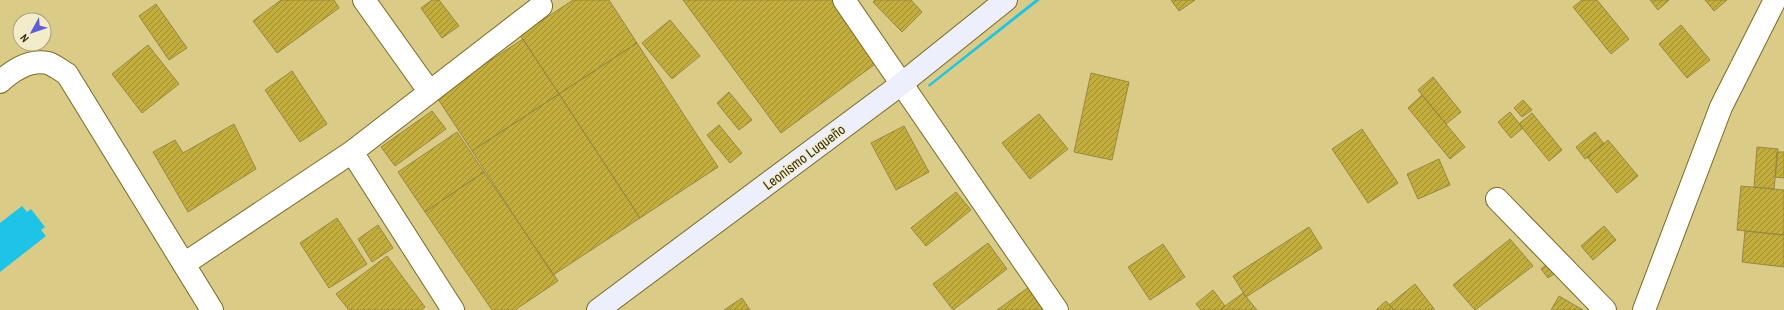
<svg xmlns="http://www.w3.org/2000/svg" width="1784" height="310" font-family="'Archivo Narrow',sans-serif">
	<style>
		.water { fill: #1ec4e8 }
		.building { fill: url(#building-hatch); stroke: #978945 }
		.lines { fill: none; stroke-linecap: round; stroke-linejoin: round }
		.street-casing { stroke: #796b26; stroke-width: 24 }
		.secondary-casing { stroke: #796b26; stroke-width: 24 }
		.street { stroke: #fff; stroke-width: 22 }
		.secondary { stroke: #edeffd; stroke-width: 22 }
		.labels { text-anchor: middle; stroke-width: 3; stroke-linejoin: round; paint-order: stroke }
		.street-label { font-size: 14px; fill: #363014; stroke: #f3ecca }
	</style>
	<defs>
		<pattern id="building-hatch" width="6" height="6" patternUnits="userSpaceOnUse"><rect width="6" height="6" fill="#c3ad3c"/><path d="M-1 1l2-2M0 6l6-6M5 7l2-2" fill="none" stroke="#9f8d31"/></pattern>
	</defs>
	<rect width="100%" height="100%" fill="#dacc87"/>
	<path class="water" d="M 1035,0 L 1040,0 L 929,87 L 928,85 Z
		M 22,206 L 27,212 L 31,209 L 45,227 L 41,230 L 46,236 L 0,272 L 0,223 Z"/>
	<path class="building" d="M 281,0 L 334,0 L 339,8 L 277,53 L 253,21 Z
		M 432,0 L 439,0 L 459,26 L 442,38 L 421,8 Z
		M 573,0 L 609,0 L 637,43 L 559,94 L 520,35 Z
		M 683,0 L 838,0 L 882,59 L 781,133 Z
		M 875,0 L 911,0 L 922,12 L 902,32 L 873,2 Z
		M 1171,0 L 1195,0 L 1179,11 Z
		M 1582,0 L 1597,0 L 1629,39 L 1611,54 L 1573,7 Z
		M 1650,0 L 1669,0 L 1658,10 Z
		M 1705,0 L 1727,0 L 1714,11 Z
		M 156,4 L 187,48 L 169,60 L 139,16 Z
		M 670,20 L 700,56 L 672,79 L 642,43 Z
		M 1681,25 L 1710,60 L 1687,78 L 1659,44 Z
		M 523,39 L 559,94 L 472,151 L 436,96 Z
		M 637,43 L 718,167 L 640,218 L 559,94 Z
		M 148,45 L 179,84 L 142,113 L 112,74 Z
		M 292,71 L 327,124 L 300,142 L 265,90 Z
		M 1091,73 L 1129,82 L 1112,160 L 1074,152 Z
		M 1433,77 L 1461,112 L 1446,124 L 1418,90 Z
		M 729,92 L 752,120 L 739,130 L 717,103 Z
		M 559,94 L 640,218 L 553,275 L 472,151 Z
		M 1422,95 L 1465,147 L 1450,159 L 1408,108 Z
		M 1523,100 L 1532,110 L 1522,117 L 1514,108 Z
		M 432,111 L 446,129 L 395,166 L 381,147 Z
		M 1510,112 L 1523,128 L 1511,138 L 1498,122 Z
		M 1532,113 L 1562,150 L 1549,161 L 1519,124 Z
		M 1039,114 L 1068,149 L 1030,179 L 1002,143 Z
		M 234,124 L 256,169 L 188,212 L 153,152 L 175,140 L 183,153 Z
		M 719,125 L 742,153 L 730,163 L 707,135 Z
		M 904,126 L 929,172 L 896,190 L 871,143 Z
		M 1362,129 L 1398,183 L 1368,203 L 1332,149 Z
		M 457,132 L 484,172 L 425,212 L 398,172 Z
		M 1595,132 L 1604,144 L 1585,159 L 1576,147 Z
		M 1608,140 L 1638,176 L 1617,193 L 1587,157 Z
		M 1757,147 L 1778,149 L 1774,189 L 1754,187 Z
		M 1777,152 L 1784,152 L 1784,178 L 1775,177 Z
		M 1439,159 L 1450,185 L 1418,199 L 1407,174 Z
		M 484,172 L 558,281 L 515,310 L 492,310 L 425,212 Z
		M 1741,186 L 1784,190 L 1784,235 L 1737,230 Z
		M 956,192 L 971,210 L 926,246 L 911,228 Z
		M 337,218 L 367,264 L 329,288 L 300,243 Z
		M 378,225 L 393,248 L 372,262 L 358,239 Z
		M 1604,226 L 1616,240 L 1593,260 L 1581,246 Z
		M 1309,227 L 1322,248 L 1246,297 L 1233,276 Z
		M 1745,231 L 1784,235 L 1784,267 L 1742,262 Z
		M 1510,239 L 1533,266 L 1475,310 L 1453,285 Z
		M 988,243 L 1007,269 L 953,310 L 933,284 Z
		M 1163,244 L 1185,277 L 1150,300 L 1128,267 Z
		M 387,256 L 425,307 L 421,310 L 349,310 L 336,294 Z
		M 1550,262 L 1557,272 L 1548,278 L 1541,269 Z
		M 1415,284 L 1435,310 L 1394,310 L 1389,305 Z
		M 1029,287 L 1045,310 L 997,310 Z
		M 1213,290 L 1225,306 L 1221,310 L 1201,310 L 1196,304 Z
		M 1243,293 L 1257,310 L 1221,310 L 1225,306 Z
		M 1559,296 L 1583,310 L 1551,310 Z
		M 742,298 L 750,310 L 724,310 Z
		M 1386,301 L 1394,310 L 1376,310 Z"/>
	<g class="lines">
		<g class="street-casing">
			<path id="street" d="M 364,0 L 429,91
				M 844,0 L 1057,310
				M 0,82 C 13,70 29,59 48,63 C 54,65 62,71 67,74 L 212,310
				M 352,152 L 453,310
				M 1497,199 L 1605,310
				M 184,264 L 352,152 L 541,6
				M 1644,310 L 1721,107 L 1775,0"/>
		</g>
		<g class="secondary-casing">
			<path id="secondary" d="M 598,310 L 900,85 L 1006,0"/>
		</g>
		<use href="#street" class="street"/>
		<use href="#secondary" class="secondary"/>
	</g>
	<g class="labels">
		<g class="street-label">
			<text transform="translate(804 157) rotate(-37)" y="5">Leonismo Luqueño</text>
		</g>
	</g>
	<g transform="translate(32 32) rotate(230)"><circle r="19" fill="#f3ecca" stroke="#a7a181"/>
	<path d="M0-3L7 15L0 10L-7 15Z" fill="#5d5fd7"/>
	<text y="-6" font-size="11" font-weight="bold" text-anchor="middle" fill="#363014">N</text>
	</g>
</svg>
